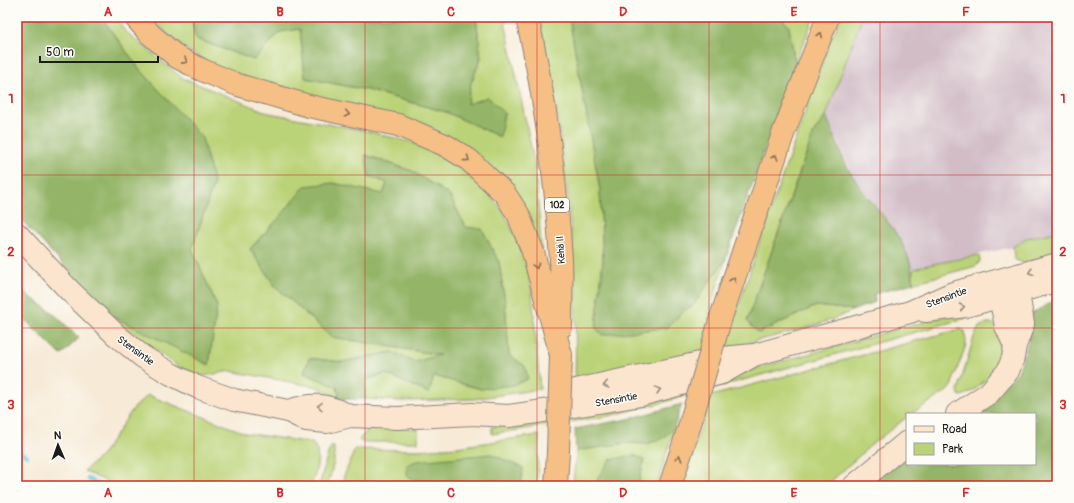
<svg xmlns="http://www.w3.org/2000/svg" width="1074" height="503" font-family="Pangolin,sans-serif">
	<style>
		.industrial { fill: #d2bdc7 }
		.green { fill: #bbd378; stroke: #6c784a }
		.forest { fill: #94b568; stroke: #586842 }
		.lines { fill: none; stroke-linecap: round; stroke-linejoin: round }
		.stream { stroke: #5ec9d6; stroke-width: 4.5 }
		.secondary-casing { stroke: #8a847a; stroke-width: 24 }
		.highway-casing { stroke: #8a847a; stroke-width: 24 }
		.secondary { stroke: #fbe5cf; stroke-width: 22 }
		.highway { stroke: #f5bf86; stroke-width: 22 }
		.highway-bridge-casing { stroke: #8a847a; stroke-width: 24; stroke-linecap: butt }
		.highway-bridge { stroke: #f5bf86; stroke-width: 22 }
		.oneway { stroke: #886e51 }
		.oneway2 { stroke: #978b7e }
		.grid { fill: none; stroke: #d62828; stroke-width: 1; stroke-opacity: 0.55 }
		.labels { text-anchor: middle; stroke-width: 3; stroke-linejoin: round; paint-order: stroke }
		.shield { fill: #fdfcf7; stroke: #605f5e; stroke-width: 1 }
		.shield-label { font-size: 9px; font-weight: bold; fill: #1c1c1c }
		.street-label { font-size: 10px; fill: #1c1c1c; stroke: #fdfcf7 }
		.neatline { fill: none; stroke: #d62828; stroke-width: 1.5 }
		.grid-label { font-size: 13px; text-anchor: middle; font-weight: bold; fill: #d62828 }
	</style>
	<rect width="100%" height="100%" fill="#fdfcf7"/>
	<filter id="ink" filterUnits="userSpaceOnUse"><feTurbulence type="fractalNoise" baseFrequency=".025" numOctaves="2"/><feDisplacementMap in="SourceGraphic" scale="8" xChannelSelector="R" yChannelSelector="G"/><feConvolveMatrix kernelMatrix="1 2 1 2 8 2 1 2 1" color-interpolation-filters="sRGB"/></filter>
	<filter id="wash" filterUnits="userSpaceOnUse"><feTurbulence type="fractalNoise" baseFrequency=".012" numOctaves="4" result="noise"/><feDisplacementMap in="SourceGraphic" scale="16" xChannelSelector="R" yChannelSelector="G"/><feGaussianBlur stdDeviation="0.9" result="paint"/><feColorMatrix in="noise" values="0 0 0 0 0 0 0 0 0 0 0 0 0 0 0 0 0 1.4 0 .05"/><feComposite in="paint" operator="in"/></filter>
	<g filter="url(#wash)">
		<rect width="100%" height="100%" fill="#f7ebd8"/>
		<path class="industrial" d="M 862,17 L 1057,17 L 1057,232 L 1026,238 L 1013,247 L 923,266 L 913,270 L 899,237 L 854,177 L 826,117 Z"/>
		<path class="green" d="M 101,17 L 116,17 L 124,30 L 182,78 L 269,113 L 366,131 L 411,142 L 450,161 L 476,179 L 503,211 L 524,254 L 532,292 L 540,389 L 474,399 L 403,401 L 365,399 L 364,380 L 386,374 L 429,393 L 434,376 L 481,389 L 525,366 L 509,355 L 505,302 L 499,262 L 466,227 L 449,195 L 412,171 L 366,155 L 387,183 L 383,195 L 333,183 L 279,218 L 250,249 L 275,286 L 332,337 L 441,355 L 415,362 L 392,352 L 341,362 L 309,358 L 304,373 L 337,387 L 340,399 L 317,387 L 230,371 L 204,376 L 178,367 L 110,315 L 209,364 L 217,306 L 192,249 L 214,183 L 138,67 Z
			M 149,17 L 191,17 L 196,39 L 254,60 L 280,32 L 300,29 L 306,78 L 367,90 L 446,112 L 499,136 L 504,113 L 488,97 L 467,105 L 471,83 L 481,58 L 476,17 L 504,17 L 535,166 L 542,256 L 481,160 L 222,70 L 184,48 Z
			M 539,17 L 569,17 L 600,190 L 603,260 L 596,328 L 667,328 L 686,309 L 692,307 L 726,258 L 709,313 L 734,320 L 766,223 L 830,41 L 841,17 L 862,17 L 826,116 L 814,132 L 747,321 L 758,333 L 816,306 L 854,310 C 818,328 774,336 735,346 C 682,359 629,374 575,382 C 579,260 564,137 539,17 Z
			M 781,17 L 814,17 L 795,64 L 789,27 Z
			M 1057,232 L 1057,258 L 1023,263 L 1014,259 L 1013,247 L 1026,238 Z
			M 979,255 L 980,261 L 976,266 L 913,283 L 913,270 L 923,266 Z
			M 964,311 L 966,318 L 657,404 L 608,416 L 492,434 L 492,427 L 671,392 Z
			M 987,323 C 1003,321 1001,350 998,361 C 992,376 976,392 961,396 L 959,395 L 958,391 L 974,337 L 979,327 Z
			M 960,329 L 965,331 L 966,345 L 950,389 L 911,414 L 907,414 L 907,417 L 871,445 L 826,486 L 682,486 L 711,396 Z
			M 148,395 L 245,433 L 312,443 C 323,452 315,475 311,486 L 116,486 L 84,471 L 102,455 L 133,409 Z
			M 391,426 L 418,429 L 418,442 L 362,442 L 359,440 L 370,427 Z
			M 674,428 L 657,486 L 638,486 L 644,460 L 598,477 L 596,486 L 573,486 L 576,451 L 627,443 L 648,444 Z
			M 539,435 L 537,486 L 521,486 L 523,468 L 419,481 L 419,486 L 340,486 L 355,449 L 418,450 L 457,447 Z
			M 332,446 L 334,447 L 334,462 L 328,484 L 327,486 L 319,486 L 328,453 Z"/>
		<path class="forest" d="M 17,17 L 101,17 L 138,67 L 202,138 L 214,183 L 192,249 L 217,306 L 209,365 L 110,315 L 17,215 Z
			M 191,17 L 476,17 L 481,58 L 471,83 L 467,104 L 488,97 L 504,113 L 500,137 L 446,112 L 367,90 L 305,78 L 300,29 L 280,32 L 254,60 L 196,39 Z
			M 569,17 L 781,17 L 789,27 L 795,64 L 726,258 L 692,307 L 686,309 L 667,328 L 602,335 L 596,328 L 603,260 L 600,190 Z
			M 826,116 C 835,136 842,160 854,178 C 876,212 913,241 913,283 L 874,294 L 875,302 L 854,310 L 816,306 L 758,333 L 747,321 L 814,132 Z
			M 365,155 L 412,171 L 449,195 L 466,227 L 482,229 L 499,262 L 505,302 L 509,355 L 525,366 L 528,379 L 513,385 L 481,389 L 434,376 L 429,393 L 386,374 L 365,380 L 365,399 L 340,399 L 337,387 L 304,373 L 309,358 L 341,362 L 392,352 L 415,362 L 440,355 L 332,337 L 275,286 L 250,249 L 279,218 L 305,186 L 333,183 L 383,194 L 387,183 L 369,176 Z
			M 17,288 L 52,312 L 79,338 L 61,355 L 17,312 Z
			M 1057,299 L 1057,486 L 864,486 L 907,449 L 907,464 L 1035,464 L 1035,414 L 975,414 L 1018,372 L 1028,343 L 1031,314 Z
			M 682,404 L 674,428 L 663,438 L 647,444 L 627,443 L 576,451 L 575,429 L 628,419 Z
			M 491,454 L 523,468 L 521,486 L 419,486 L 419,481 L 407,476 L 407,465 L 416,461 Z
			M 634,455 L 644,460 L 638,486 L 596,486 L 598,477 L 610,460 Z"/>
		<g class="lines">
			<path class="stream" d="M 17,451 L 27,456
				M 88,479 L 101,486"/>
		</g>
	</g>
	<g filter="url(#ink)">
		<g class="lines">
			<g class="secondary-casing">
				<path id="secondary" d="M 17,234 L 69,290 L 116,335 L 143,357 L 171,374 L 197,387 L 234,400 L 288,411 L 306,420 L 327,422 L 350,416 L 397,418 L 472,414 L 509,416 L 537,412 L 641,395 L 722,373 L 754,355
					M 1004,284 L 1000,297 L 1006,326 L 1015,346
					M 925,311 L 966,306 L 1057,281
					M 576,390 L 723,358 L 754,355 L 910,312 L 953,293 L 1057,264
					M 289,411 C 315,402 327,405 350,416
					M 957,414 L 989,393 L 1008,371 L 1013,358 L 1015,346 L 1023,324 L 1018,292 L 1006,279
					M 854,486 L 907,442"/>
			</g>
			<g class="highway-casing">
				<path id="highway" d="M 135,17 L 150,34 L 177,57 L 202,70 L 238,85 L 309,106 L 398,125 L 445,145 L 469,160 L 505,194 L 518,214 L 533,252 L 561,355
					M 527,17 C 545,97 556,179 561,260 C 562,282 561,305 561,327
					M 721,317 L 783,134 L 828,17
					M 556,486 L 558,452
					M 670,486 L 688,431"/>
			</g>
			<use href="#secondary" class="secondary"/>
			<use href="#highway" class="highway"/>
			<g class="highway-bridge-casing">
				<path id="highway-bridge" d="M 688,431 L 721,317
					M 558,452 L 561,355"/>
			</g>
			<use href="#highway-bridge" class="highway-bridge"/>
		</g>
		<defs><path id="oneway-chevron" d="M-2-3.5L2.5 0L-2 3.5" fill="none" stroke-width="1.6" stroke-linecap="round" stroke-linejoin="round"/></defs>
		<g class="oneway">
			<use href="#oneway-chevron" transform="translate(820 35) rotate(-67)"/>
			<use href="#oneway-chevron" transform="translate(185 61) rotate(28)"/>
			<use href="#oneway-chevron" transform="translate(347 114) rotate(12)"/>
			<use href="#oneway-chevron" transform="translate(775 157) rotate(-71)"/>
			<use href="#oneway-chevron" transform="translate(467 159) rotate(36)"/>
			<use href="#oneway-chevron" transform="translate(536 266) rotate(75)"/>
			<use href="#oneway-chevron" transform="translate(733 280) rotate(-71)"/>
			<use href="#oneway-chevron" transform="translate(679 458) rotate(-72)"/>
		</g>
		<g class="oneway2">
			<use href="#oneway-chevron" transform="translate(1031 272) rotate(164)"/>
			<use href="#oneway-chevron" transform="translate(962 307) rotate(-12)"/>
			<use href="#oneway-chevron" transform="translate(606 385) rotate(168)"/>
			<use href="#oneway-chevron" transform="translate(658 390) rotate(-15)"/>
			<use href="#oneway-chevron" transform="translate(320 406) rotate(-177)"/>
		</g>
	</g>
	<path class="grid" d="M 194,17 L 194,486M 365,17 L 365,486M 537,17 L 537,486M 709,17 L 709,486M 880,17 L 880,486M 17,175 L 1057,175M 17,328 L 1057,328"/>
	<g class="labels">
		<rect class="shield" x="545" y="198" width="24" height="14" rx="3"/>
		<g class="shield-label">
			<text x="557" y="208">102</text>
		</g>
		<g class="street-label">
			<text transform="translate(560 250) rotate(-94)" y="4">Kehä II</text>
			<text transform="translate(946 297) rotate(-21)" y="4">Stensintie</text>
			<text transform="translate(136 350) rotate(36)" y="4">Stensintie</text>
			<text transform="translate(616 399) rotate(-10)" y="4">Stensintie</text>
		</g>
	</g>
	<rect width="1074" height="503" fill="none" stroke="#fdfcf7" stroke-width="44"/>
	<rect x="906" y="413" width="130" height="52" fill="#fdfcf7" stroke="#a3a29f"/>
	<rect x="914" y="426" width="20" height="6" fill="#fbe5cf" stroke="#a3a29f"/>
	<text x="942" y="433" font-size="12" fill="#1c1c1c">Road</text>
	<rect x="914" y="443" width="20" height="12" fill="#bbd378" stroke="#a3a29f"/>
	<text x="942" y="453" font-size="12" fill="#1c1c1c">Park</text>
	<g transform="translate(58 445) rotate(358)" stroke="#fdfcf7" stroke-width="3" paint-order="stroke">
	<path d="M0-3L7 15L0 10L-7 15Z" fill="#1c1c1c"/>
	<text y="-6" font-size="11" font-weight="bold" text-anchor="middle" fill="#1c1c1c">N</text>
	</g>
	<path d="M40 56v6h118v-6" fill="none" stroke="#1c1c1c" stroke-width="2"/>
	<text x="46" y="56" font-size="12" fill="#1c1c1c" stroke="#fdfcf7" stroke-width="3" paint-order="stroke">50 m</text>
	<rect x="22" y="22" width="1030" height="459" class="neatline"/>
	<g class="grid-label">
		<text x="108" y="16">A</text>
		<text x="280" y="16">B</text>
		<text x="451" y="16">C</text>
		<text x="623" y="16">D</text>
		<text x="794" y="16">E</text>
		<text x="966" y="16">F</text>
		<text x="11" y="103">1</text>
		<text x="1063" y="103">1</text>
		<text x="11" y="256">2</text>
		<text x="1063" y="256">2</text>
		<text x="11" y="409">3</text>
		<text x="1063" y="409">3</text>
		<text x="108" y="497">A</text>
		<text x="280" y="497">B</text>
		<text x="451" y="497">C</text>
		<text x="623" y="497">D</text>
		<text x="794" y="497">E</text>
		<text x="966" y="497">F</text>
	</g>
</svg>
